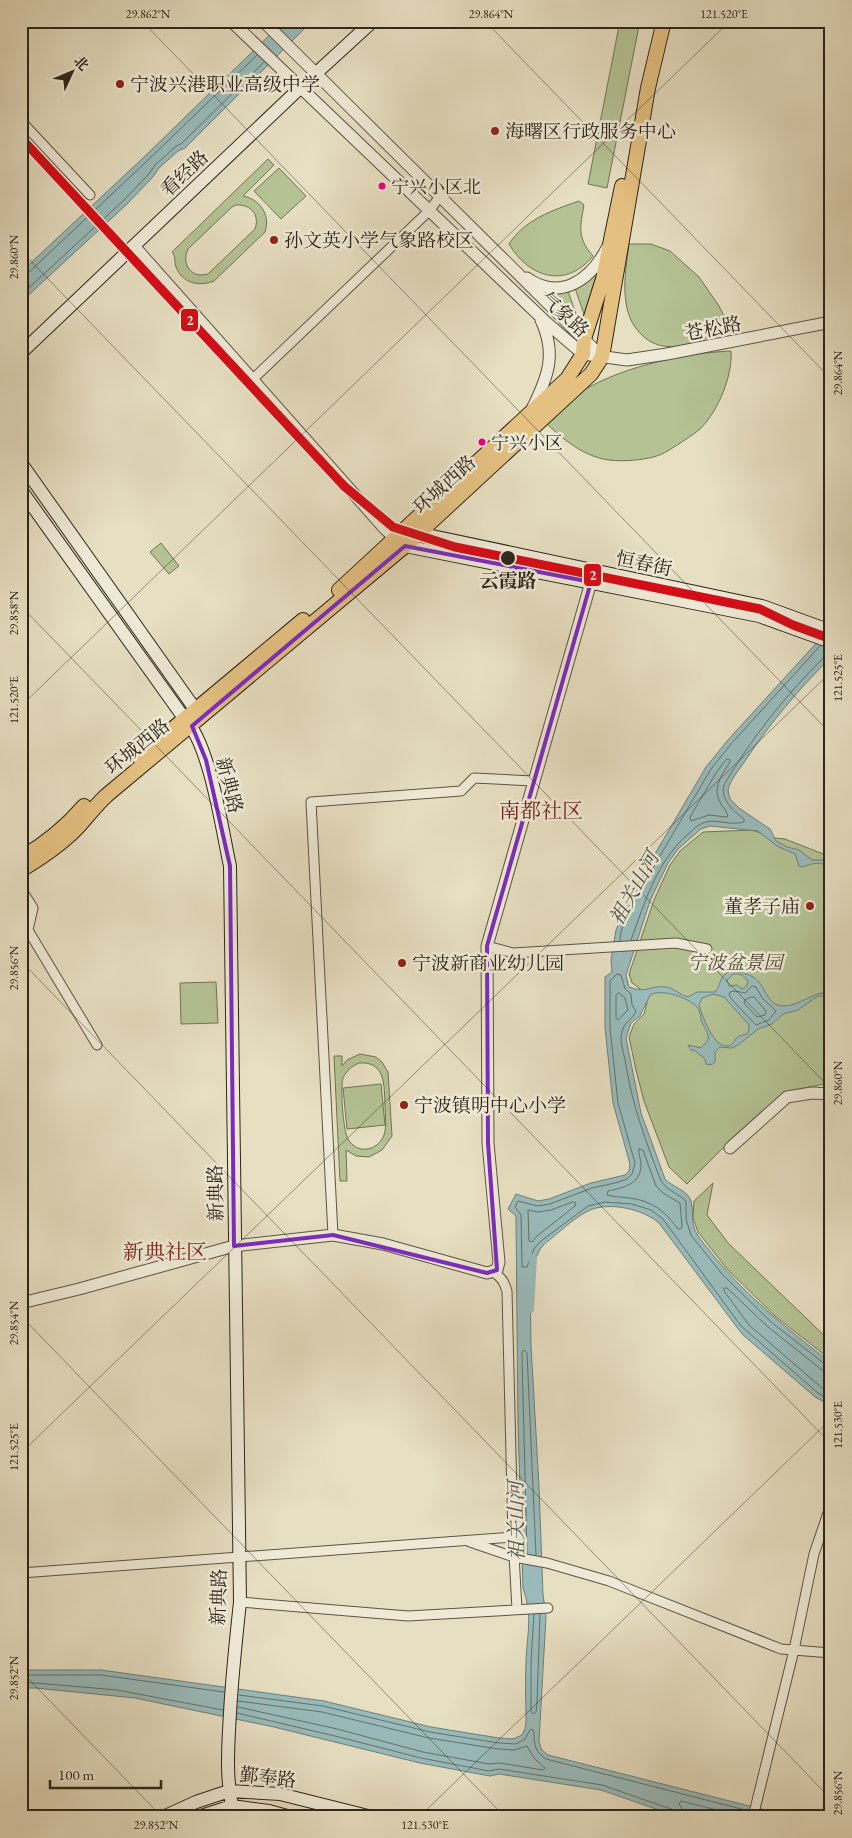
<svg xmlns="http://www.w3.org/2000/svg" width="852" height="1838" font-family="'EB Garamond','Noto Serif SC',serif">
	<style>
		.green { fill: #b4c294; stroke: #707456; fill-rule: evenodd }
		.water { fill: #9bb; stroke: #6e7f7a; fill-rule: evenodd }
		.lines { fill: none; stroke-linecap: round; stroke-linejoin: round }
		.shore { stroke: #63706a; stroke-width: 1 }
		.canal { stroke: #9bb; stroke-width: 8 }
		.minor-casing { stroke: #5c5443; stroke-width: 11 }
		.tertiary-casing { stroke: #5c5443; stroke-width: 13 }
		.secondary-casing { stroke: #2d2519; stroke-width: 14 }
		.primary-casing { stroke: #2d2519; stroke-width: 16 }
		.minor { stroke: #efead7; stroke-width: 9 }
		.tertiary { stroke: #efead7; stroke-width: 11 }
		.secondary { stroke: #efead7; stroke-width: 12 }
		.primary { stroke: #e4c081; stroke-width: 14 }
		.metro-1-casing { stroke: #efead7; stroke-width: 12 }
		.metro-1 { stroke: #d60b17; stroke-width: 9 }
		.marked { fill: none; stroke: #7b2cbf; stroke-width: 4; stroke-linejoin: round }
		.ticks { fill: none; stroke: #2d2519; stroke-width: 1; stroke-opacity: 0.45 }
		.poi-dot { fill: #8f2418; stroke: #efead7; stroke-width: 2 }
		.bus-dot { fill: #e5007d; stroke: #efead7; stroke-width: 2 }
		.stop-dot { fill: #2d2519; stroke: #efead7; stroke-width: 2 }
		.labels { text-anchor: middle; stroke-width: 5; stroke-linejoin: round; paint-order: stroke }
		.bus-label { font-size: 18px; fill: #2d2519; stroke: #efead7; text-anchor: start }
		.poi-label { font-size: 19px; fill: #2d2519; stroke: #efead7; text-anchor: start }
		.street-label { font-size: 19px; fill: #2d2519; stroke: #efead7 }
		.stop-label { font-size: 19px; font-weight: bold; fill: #2d2519; stroke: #efead7 }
		.park-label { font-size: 19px; font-style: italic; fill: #4f4c38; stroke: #efead7 }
		.water-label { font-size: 20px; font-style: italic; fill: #4d524a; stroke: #efead7 }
		.quarter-label { font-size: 21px; fill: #7a1f14; stroke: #efead7 }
		.line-badge { stroke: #efead7; stroke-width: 2 }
		.badge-label { font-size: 14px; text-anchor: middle; font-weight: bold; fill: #fff }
		.neatline { fill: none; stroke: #2d2519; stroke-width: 2 }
		.ticks-label { font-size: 12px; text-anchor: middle; fill: #2d2519 }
	</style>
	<rect width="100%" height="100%" fill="#e7dfc2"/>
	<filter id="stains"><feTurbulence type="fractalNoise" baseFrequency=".004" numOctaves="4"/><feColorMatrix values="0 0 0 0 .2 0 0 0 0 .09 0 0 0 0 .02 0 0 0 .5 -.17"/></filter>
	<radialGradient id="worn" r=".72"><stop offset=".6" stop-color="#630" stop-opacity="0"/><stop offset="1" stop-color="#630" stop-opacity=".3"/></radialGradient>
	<path class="green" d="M 620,21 L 640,21 L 607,188 L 588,184 Z
		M 268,159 L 274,165 L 243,196 C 259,199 271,214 265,232 L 214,281 C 199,287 182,283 176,267 C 174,262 176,256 172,252 ZM 236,205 C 251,204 260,215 255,229 L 208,274 C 191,279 181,264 188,249 L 232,207 Z
		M 279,168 L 306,196 L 281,219 L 254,191 Z
		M 579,201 L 584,205 C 580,227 577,238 593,256 C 566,289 529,278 509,244 C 524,220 553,210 579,201 Z
		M 629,244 L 651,244 L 670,251 L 699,277 L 719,306 L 730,328 C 701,340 664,361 639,332 C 629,321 626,308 625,293 C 624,277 627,260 629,244 Z
		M 598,273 L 586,320 L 575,288 L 583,285 Z
		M 538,290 C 549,294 557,295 568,291 L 579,323 L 577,325 Z
		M 731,351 C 733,375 718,411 701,428 C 695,434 670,450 662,454 C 649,460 623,462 609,460 C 584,457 561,438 544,421 C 553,413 563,404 573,397 C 614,368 683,353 731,351 Z
		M 161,543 L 179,566 L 169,574 L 150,552 Z
		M 752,830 L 775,838 L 785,839 L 831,857 L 831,1086 L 824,1084 L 785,1092 L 730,1141 L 687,1184 L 669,1167 L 644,1101 L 636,1070 L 629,1037 L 634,1024 L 644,1014 L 647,1003 L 643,991 L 632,983 L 629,974 L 654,900 L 670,865 L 680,851 L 703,832 Z
		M 216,982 L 218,1023 L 181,1024 L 180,983 Z
		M 360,1054 L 376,1057 L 382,1062 L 388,1072 L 392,1136 L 382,1150 L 369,1157 L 356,1156 L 346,1150 L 347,1181 L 340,1181 L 334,1056 L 342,1056 L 342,1066 L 347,1060 ZM 359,1063 C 386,1061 384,1086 385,1105 C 385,1114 387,1126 384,1135 C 378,1151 357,1155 348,1139 C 343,1130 340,1088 343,1078 C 346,1071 352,1066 359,1063 Z
		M 381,1084 L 385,1125 L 347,1129 L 343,1088 Z
		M 713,1183 L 707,1215 L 728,1243 L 831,1342 L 831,1360 L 775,1316 L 728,1270 L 698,1232 L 693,1218 L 694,1201 Z"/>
	<path class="water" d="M 284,21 L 312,21 L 185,148 L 178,151 L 159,168 L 152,178 L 127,204 L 21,302 L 21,272 L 143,158 Z
		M 831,627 L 831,657 C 799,689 770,723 745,761 C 739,770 730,780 728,790 L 730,799 L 739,808 L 770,829 L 776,841 L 787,847 L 799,850 L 812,860 L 825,860 L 831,864 L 831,868 C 821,861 813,863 802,867 L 799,866 L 795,854 L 777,846 L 758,831 L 710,826 L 701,829 L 678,849 L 668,863 L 650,901 L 626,975 L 629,987 C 648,994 650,985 666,987 C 674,988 680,995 688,997 L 697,992 L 715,992 C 721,986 719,977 727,973 C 730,970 734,971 738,972 C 745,973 754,976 759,982 C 766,991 769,1005 782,1006 C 799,1007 813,991 831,992 L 831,996 L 818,996 L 798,1010 L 783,1014 L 772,1024 L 758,1029 L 738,1045 L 732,1048 L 720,1047 L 715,1052 L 715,1062 L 711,1065 L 706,1064 L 705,1059 L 694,1050 L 692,1051 L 688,1045 L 701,1048 L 708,1040 C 709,1032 705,1029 702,1022 C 700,1017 701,1012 697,1007 C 689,998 661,988 650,995 L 640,1016 L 631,1023 L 626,1038 L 641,1113 L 665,1179 C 672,1187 688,1190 691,1201 C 694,1212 690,1223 697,1234 C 701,1241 708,1248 713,1255 C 747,1297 789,1330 831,1363 L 831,1406 L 815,1397 L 742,1334 L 659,1223 C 643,1209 608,1201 588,1211 C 572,1219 558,1234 544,1244 L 539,1251 L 530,1272 L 531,1345 L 539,1487 L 543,1594 L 546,1617 L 539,1741 L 541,1749 L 548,1755 L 793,1817 L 679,1817 L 601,1790 L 499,1774 L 490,1776 L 420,1763 L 274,1727 L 135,1698 L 35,1688 L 21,1688 L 21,1670 L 101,1670 L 324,1701 L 431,1727 L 499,1738 L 513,1739 L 522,1735 L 525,1729 L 526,1721 C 526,1702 525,1682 526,1662 C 527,1633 533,1617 523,1588 L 518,1422 L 516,1216 L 508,1209 L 516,1194 L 538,1201 L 549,1199 L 591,1183 L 625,1175 L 629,1171 L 630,1164 L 613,1103 L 605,1028 L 605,977 L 612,972 L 611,960 L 616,930 L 629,898 L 706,767 L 727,741 ZM 733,974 C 739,973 746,976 748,982 L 746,987 L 742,989 L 737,985 L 729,986 L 727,980 ZM 713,994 L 724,997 L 749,1025 L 749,1030 L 747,1034 C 744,1035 741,1035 739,1036 C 734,1039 734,1046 727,1046 C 713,1047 702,1015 699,1005 L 702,998 Z"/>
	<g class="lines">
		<path class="shore" d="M 21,275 L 27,274 L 146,162 L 257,55
			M 21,295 L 124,200 L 148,175 L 155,165 L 175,147 L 182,143 L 264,62
			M 727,759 L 730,760 L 730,762 C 722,775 712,787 720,802 C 722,807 727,811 728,816 L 726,817 L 709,815 L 691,821 L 690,817 L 716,773 Z
			M 631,940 C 645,902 656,863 687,835 C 693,830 698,824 706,822 C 718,819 732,826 744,822 L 744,819 C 733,811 720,799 724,785 C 752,737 786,695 825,656 L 831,654
			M 620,941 L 621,931 L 634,900 L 711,769 L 731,744 L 820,646
			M 752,986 L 756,987 L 763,999 L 776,1011 L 769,1020 L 756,1025 L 733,1001 L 729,995 L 730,992 L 735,991 L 745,993 Z
			M 619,993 L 625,998 L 628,1010 L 618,1020 L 616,1018 L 616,996 Z
			M 752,997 L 754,997 L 766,1011 L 765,1015 L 757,1017 L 744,1003 L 745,1000 Z
			M 639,1149 L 643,1150 L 656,1186 L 663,1193 L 680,1203 L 682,1227 L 681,1229 L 678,1229 C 665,1211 652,1201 630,1198 C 622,1197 613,1197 607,1195 L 608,1191 C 623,1188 641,1184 641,1165 C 641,1159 638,1154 639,1149 Z
			M 573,1202 L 576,1203 L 575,1206 L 537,1236 L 532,1242 L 529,1241 L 528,1210 L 538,1212 L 551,1210 Z
			M 831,1366 L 826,1365 L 771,1322 L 722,1274 L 691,1235 L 686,1219 L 686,1202 L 684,1199 L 667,1188 L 661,1181 C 646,1142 631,1102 625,1059 C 623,1052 621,1044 621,1036 C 623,1021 633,1020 636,1011 L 632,1005 L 631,994 L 625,989 L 621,975 L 617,974 L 610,981 L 610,1028 L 618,1103 L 635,1163 L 632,1174 L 627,1179 L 615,1183 L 592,1188 L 550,1204 L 538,1206 L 518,1201 L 515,1207 L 521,1215 L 522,1267 L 527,1267 L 534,1249 L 541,1241 L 588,1206 L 605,1202 L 632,1204 L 651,1210 L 663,1219 L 741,1326 L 818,1393 L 831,1401
			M 831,1373 L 822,1370 L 767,1326 L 727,1288 L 724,1288 L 724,1291 L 749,1325 L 822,1388 L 831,1394
			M 527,1554 L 522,1356 L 522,1352 L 524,1350 L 527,1353 L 536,1555
			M 534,1614 L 531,1662 L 531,1712 L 534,1714 L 536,1712 L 537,1703 L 540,1614
			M 21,1675 L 101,1675 L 224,1692
			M 21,1683 L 35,1683 L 117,1690 L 223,1710
			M 239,1695 L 323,1706 L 430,1732 L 499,1743 L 516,1744 L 525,1739 L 530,1730 L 532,1729 L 534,1732 C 534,1745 535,1752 546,1759 L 749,1811
			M 238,1707 L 337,1729 L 423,1752 L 489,1764 L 500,1763 L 543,1770 L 545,1768 L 534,1758 L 527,1746 L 514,1750 L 498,1749 L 429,1738 L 322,1712 L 238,1701
			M 237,1713 L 335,1736 L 421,1758 L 489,1771 L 499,1769 L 602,1785 L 674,1810 L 677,1813 L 678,1817
			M 684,1817 L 683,1810 L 679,1804 L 681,1801 L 745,1817"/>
		<path class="canal" d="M 530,1309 L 533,1258"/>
		<g class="minor-casing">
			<path id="minor" d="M 21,24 L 25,21
				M 21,121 L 90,195
				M 253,379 L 430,210 L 440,196
				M 21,889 L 33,908 L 28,930 L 97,1045
				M 487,946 L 513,953 L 676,943 L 707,949
				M 333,1235 L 311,802 L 461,791 L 474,778 L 533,781
				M 493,1272 C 501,1277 504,1281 507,1291 L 513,1537
				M 470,1542 L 514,1557 L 547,1563 L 609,1581 L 781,1649 L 831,1653
				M 21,1573 L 513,1537 L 517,1609
				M 240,1602 L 408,1616 L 548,1608
				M 753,1817 L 794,1650 L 814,1554 L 831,1504"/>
		</g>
		<g class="tertiary-casing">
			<path id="tertiary" d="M 231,21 L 548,324 L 583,354 L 627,360 L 667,354 L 831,322
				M 263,21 L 602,357
				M 134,246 L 385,529 L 401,544
				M 527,278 C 561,302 591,279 607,248
				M 532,409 C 548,377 557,354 541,320
				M 730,1148 L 787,1097 L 812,1093 L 831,1094
				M 21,1303 L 79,1289 L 234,1246 L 333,1235 L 383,1244 L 487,1273 L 497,1270 L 499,1262 L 488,1143 L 487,946 L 591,582"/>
		</g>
		<g class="secondary-casing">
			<path id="secondary" d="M 21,353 L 300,88 L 373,21
				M 21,463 L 195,709 L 193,719
				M 21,490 L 184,718 C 210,743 222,830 230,866 L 240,1602 C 236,1639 232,1676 230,1713 C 228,1748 225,1783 235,1817
				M 418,533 L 762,606 L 831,631
				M 405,546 L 759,616 L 831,642
				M 163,1817 L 196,1802 L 229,1791 L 280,1794 L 372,1817
				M 198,1817 L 232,1806 L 269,1811 L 291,1817"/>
		</g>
		<g class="primary-casing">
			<path id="primary" d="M 339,590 L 567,379 L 583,354 L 584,339 L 603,279 L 622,186
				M 139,757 L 303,620
				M 21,858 C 45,844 66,827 84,806
				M 21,870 C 41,858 62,844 78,827 C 88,816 96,805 107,795 L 405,546 L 591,374 L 602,357 L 648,88 L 664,21"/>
		</g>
		<use href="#minor" class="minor"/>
		<use href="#tertiary" class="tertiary"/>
		<use href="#secondary" class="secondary"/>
		<use href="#primary" class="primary"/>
		<g class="metro-1-casing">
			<path id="metro-1" d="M 21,138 L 344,486 L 393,527 L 455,547 L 760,609 L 793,625 L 831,639"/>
		</g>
		<use href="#metro-1" class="metro-1"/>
	</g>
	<path class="marked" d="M 405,546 L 591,582 L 487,946 L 488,1143 L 497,1270 L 487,1273 L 333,1235 L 234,1246 L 230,866 L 206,760 L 192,726 Z"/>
	<path class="ticks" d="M 142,21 L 831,734M 485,21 L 831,379M 828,21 L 831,24M 21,251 L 831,1089M 21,606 L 831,1444M 21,706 L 730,21M 21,961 L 831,1799M 21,1316 L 505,1817M 21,1453 L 831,672M 21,1671 L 162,1817M 419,1817 L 831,1419"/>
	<g class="poi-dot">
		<circle cx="120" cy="84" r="5"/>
		<circle cx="495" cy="131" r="5"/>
		<circle cx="274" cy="240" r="5"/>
		<circle cx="810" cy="906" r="5"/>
		<circle cx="402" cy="963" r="5"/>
		<circle cx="404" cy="1105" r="5"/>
	</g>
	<g class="bus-dot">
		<circle cx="382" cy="186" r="4.5"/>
		<circle cx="482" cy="442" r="4.5"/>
	</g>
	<circle class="stop-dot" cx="508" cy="558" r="8"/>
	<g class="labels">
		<g class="bus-label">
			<text x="391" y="193">宁兴小区北</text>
			<text x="491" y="449">宁兴小区</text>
		</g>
		<g class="poi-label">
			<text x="130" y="91">宁波兴港职业高级中学</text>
			<text x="505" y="138">海曙区行政服务中心</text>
			<text x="284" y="247">孙文英小学气象路校区</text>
			<text x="800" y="913" text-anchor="end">董孝子庙</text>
			<text x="412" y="970">宁波新商业幼儿园</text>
			<text x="414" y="1112">宁波镇明中心小学</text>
		</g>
		<g class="street-label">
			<text transform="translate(184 173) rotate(-44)" y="7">看经路</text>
			<text transform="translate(565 314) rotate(42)" y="7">气象路</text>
			<text transform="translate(713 328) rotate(-11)" y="7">苍松路</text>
			<text transform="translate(444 484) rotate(-42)" y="7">环城西路</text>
			<text transform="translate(644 563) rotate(12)" y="7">恒春街</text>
			<text transform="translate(137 746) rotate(-39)" y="7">环城西路</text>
			<text transform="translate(230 785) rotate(76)" y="7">新典路</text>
			<text transform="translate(215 1193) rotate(-91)" y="7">新典路</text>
			<text transform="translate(218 1597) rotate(-88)" y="7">新典路</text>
			<text transform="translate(268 1777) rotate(7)" y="7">鄞奉路</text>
		</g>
		<g class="stop-label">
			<text x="508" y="587">云霞路</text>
		</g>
		<g class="park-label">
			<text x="735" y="969">宁波盆景园</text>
		</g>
		<g class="water-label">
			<text transform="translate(634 888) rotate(-61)" y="7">祖关山河</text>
			<text transform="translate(516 1521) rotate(-91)" y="7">祖关山河</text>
		</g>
		<g class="quarter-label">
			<text x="541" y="818">南都社区</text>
			<text x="165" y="1259">新典社区</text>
		</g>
	</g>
	<g class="line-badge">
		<rect x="180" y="308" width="19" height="24" rx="5" fill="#d60b17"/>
		<rect x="583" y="563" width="19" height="24" rx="5" fill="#d60b17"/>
	</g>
	<g class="badge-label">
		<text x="190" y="325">2</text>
		<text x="593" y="580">2</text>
	</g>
	<rect width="852" height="1838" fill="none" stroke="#e7dfc2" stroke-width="55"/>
	<g transform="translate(72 72) rotate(46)" stroke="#efead7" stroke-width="4" paint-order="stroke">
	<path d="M0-4L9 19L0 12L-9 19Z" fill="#2d2519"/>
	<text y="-8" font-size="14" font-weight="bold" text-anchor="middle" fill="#2d2519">北</text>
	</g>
	<path d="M50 1780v8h111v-8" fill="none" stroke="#2d2519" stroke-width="2.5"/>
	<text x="58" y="1780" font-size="15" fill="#2d2519" stroke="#efead7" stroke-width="4" paint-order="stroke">100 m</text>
	<rect x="28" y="28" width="796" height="1782" class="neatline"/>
	<g class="ticks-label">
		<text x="148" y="18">29.862°N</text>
		<text x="491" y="18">29.864°N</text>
		<text x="724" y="18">121.520°E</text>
		<text transform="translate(14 257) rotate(-90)" y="4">29.860°N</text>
		<text transform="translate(838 373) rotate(-90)" y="4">29.864°N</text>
		<text transform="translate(14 613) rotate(-90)" y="4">29.858°N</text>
		<text transform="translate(838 678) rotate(-90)" y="4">121.525°E</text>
		<text transform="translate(14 700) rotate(-90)" y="4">121.520°E</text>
		<text transform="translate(14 968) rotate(-90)" y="4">29.856°N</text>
		<text transform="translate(838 1083) rotate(-90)" y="4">29.860°N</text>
		<text transform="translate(14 1323) rotate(-90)" y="4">29.854°N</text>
		<text transform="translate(838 1425) rotate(-90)" y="4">121.530°E</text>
		<text transform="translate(14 1447) rotate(-90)" y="4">121.525°E</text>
		<text transform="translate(14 1678) rotate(-90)" y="4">29.852°N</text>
		<text transform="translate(838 1793) rotate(-90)" y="4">29.856°N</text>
		<text x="156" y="1829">29.852°N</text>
		<text x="425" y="1829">121.530°E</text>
	</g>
	<rect width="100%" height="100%" filter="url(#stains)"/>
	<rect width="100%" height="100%" fill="url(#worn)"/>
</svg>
